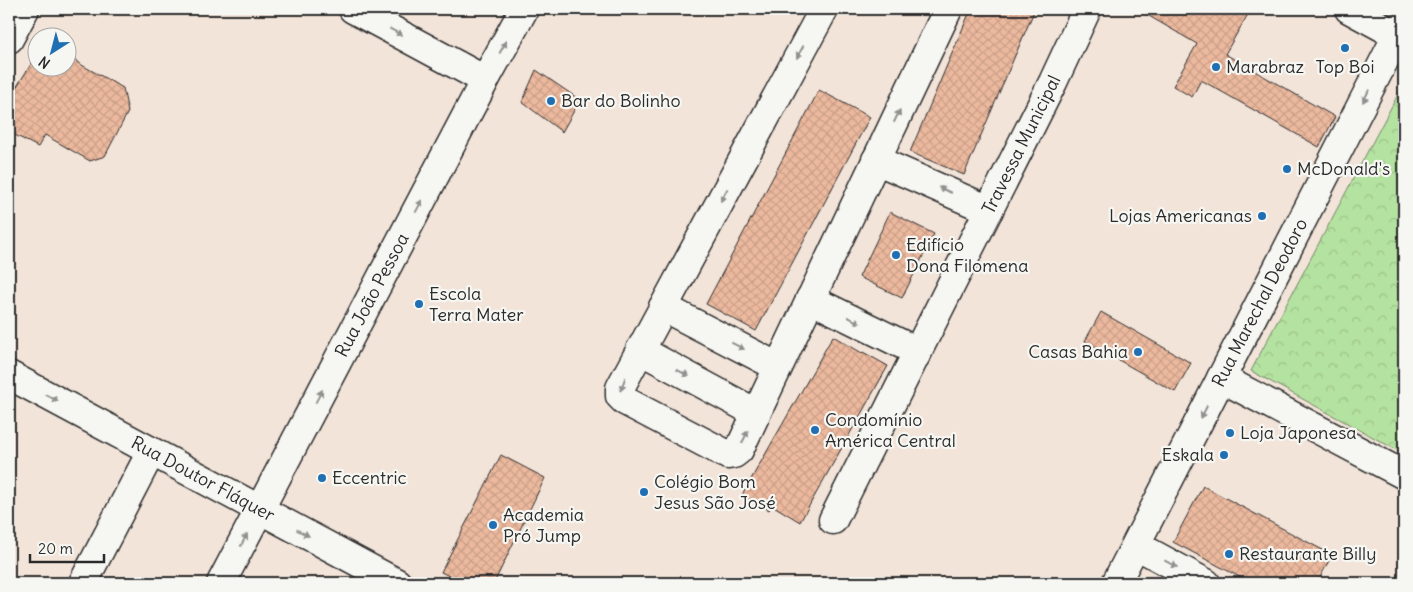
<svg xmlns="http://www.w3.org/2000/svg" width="1413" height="592" font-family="Delius,sans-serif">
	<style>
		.park { fill: url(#park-crowns); stroke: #708666 }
		.building { fill: url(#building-cross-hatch); stroke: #2b2b2b }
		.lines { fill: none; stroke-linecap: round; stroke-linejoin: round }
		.minor-casing { stroke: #2b2b2b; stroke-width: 31 }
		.major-casing { stroke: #2b2b2b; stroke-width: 31 }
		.minor { stroke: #f6f6f2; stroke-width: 28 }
		.major { stroke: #f6f6f2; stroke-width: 28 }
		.oneway { fill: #90908e }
		.poi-dot { fill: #1f6fb2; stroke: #f6f6f2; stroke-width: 2 }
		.labels { text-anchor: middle; stroke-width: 4.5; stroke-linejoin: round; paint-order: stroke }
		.poi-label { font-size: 18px; fill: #2b2b2b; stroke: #f6f6f2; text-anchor: start }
		.street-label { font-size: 18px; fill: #2b2b2b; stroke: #f6f6f2 }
	</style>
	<defs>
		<pattern id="park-crowns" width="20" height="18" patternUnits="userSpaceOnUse" patternTransform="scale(1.25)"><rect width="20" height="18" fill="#b4e2a0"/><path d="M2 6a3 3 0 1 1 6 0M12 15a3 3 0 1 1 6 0" fill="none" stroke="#9bc28a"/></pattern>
		<pattern id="building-cross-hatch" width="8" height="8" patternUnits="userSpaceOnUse" patternTransform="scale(1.25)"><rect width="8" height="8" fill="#ecb99e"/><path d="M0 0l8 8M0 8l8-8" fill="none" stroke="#cb9f88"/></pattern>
	</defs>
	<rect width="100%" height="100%" fill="#f3e4d9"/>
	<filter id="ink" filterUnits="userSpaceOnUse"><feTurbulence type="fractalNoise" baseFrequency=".02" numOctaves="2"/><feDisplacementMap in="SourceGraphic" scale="10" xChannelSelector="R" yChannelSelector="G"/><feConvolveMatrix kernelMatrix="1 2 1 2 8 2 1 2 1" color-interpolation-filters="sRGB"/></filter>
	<g filter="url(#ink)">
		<path class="park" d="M 1404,83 L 1404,454 L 1251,371 Z"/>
		<path class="building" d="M 971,9 L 1035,9 L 964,175 L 910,152 Z
			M 1137,9 L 1251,9 L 1225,54 L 1335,117 L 1319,147 L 1201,80 L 1192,97 L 1173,86 L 1197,44 Z
			M 68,50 L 78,63 L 123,88 L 128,112 L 105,156 L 90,161 L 45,135 L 38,147 L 9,132 L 9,99 L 38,53 L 38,68 L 68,68 Z
			M 536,70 L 580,100 L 562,132 L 522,102 Z
			M 819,90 L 870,117 L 756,331 L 706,304 Z
			M 890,212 L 934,234 L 902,298 L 859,277 Z
			M 1101,312 L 1191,363 L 1175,392 L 1085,341 Z
			M 833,336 L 862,353 L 863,352 L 888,366 L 800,522 L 772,505 L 769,510 L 742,495 Z
			M 501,455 L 545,478 L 494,583 L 463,583 L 441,572 Z
			M 1203,486 L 1332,555 L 1317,583 L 1251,583 L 1173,542 Z"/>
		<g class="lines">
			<g class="minor-casing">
				<g id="minor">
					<path d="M 353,9 L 485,80"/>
					<path d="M 824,9 L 620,388 L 620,396 L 625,401 L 728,455 L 734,454 L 739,450 L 948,9"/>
					<path d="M 1349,9 L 1397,35"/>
					<path d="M 9,39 L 25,9"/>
					<path d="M 876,160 L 989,210"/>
					<path d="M 810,299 L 918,352"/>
					<path d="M 663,307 L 778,367"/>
					<path d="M 640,350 L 756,413"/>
					<path id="s1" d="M 9,375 L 397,583"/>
					<path d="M 1221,378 L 1404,475"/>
					<path id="s2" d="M 833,520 L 1053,82 L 1087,9"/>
					<path d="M 1136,545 L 1206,583"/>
					<path d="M 83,583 L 151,452"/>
					<path id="s3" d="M 221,583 L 485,80 L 524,9"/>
				</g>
			</g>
			<g class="major-casing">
				<g id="major">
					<path id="s4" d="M 1116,583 L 1404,22"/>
				</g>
			</g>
			<use href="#minor" class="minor"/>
			<use href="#major" class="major"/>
		</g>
		<defs><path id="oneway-solid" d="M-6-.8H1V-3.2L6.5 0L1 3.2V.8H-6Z" transform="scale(1.25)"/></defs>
		<g class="oneway">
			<use href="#oneway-solid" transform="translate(396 32) rotate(28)"/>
			<use href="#oneway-solid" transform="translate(503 47) rotate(-61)"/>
			<use href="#oneway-solid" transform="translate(800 52) rotate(118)"/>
			<use href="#oneway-solid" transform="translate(1366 96) rotate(117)"/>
			<use href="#oneway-solid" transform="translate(897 116) rotate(-65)"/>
			<use href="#oneway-solid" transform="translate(945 190) rotate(-156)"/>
			<use href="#oneway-solid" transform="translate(724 195) rotate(118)"/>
			<use href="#oneway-solid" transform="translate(419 206) rotate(-62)"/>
			<use href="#oneway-solid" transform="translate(854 320) rotate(26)"/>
			<use href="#oneway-solid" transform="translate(738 346) rotate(27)"/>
			<use href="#oneway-solid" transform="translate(683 373) rotate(28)"/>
			<use href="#oneway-solid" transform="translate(623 384) rotate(110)"/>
			<use href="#oneway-solid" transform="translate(319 396) rotate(-62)"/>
			<use href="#oneway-solid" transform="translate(52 398) rotate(28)"/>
			<use href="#oneway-solid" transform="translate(1204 412) rotate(117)"/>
			<use href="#oneway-solid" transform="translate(745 437) rotate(-65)"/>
			<use href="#oneway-solid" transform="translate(303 533) rotate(28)"/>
			<use href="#oneway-solid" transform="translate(244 540) rotate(-62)"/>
			<use href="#oneway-solid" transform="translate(1171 564) rotate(28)"/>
		</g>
	</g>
	<g class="poi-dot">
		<circle cx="1345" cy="48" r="5"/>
		<circle cx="1216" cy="67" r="5"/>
		<circle cx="551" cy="101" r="5"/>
		<circle cx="1287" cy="169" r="5"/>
		<circle cx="1262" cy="216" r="5"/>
		<circle cx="896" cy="255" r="5"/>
		<circle cx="419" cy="304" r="5"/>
		<circle cx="1138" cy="352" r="5"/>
		<circle cx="815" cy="430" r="5"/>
		<circle cx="1230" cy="433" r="5"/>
		<circle cx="1224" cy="455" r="5"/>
		<circle cx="322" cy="478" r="5"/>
		<circle cx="644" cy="492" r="5"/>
		<circle cx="493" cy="525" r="5"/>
		<circle cx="1229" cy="554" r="5"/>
	</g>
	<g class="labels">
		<g class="poi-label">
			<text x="1226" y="73">Marabraz</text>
			<text x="1345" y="73" text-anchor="middle">Top Boi</text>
			<text x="561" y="107">Bar do Bolinho</text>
			<text x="1297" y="175">McDonald's</text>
			<text x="1252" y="222" text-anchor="end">Lojas Americanas</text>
			<text x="906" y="251">Edifício<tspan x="906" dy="21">Dona Filomena</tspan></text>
			<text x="429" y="300">Escola<tspan x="429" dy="21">Terra Mater</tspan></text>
			<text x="1128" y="358" text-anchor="end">Casas Bahia</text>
			<text x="825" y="426">Condomínio<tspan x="825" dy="21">América Central</tspan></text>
			<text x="1240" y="439">Loja Japonesa</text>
			<text x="1214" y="461" text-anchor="end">Eskala</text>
			<text x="332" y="484">Eccentric</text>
			<text x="654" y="488">Colégio Bom<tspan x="654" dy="21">Jesus São José</tspan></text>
			<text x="503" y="521">Academia<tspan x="503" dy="21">Pró Jump</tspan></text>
			<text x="1239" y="560">Restaurante Billy</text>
		</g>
		<g class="street-label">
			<text dy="6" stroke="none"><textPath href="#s2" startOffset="420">Travessa Municipal</textPath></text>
			<text dy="6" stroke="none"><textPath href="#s3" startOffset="325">Rua João Pessoa</textPath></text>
			<text dy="6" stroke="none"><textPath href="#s4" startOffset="315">Rua Marechal Deodoro</textPath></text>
			<text dy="6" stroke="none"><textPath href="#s1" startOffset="220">Rua Doutor Fláquer</textPath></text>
		</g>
	</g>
	<rect width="1413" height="592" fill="none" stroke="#f6f6f2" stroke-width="30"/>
	<rect x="15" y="15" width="1383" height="562" fill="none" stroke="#2b2b2b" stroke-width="2" filter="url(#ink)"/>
	<g transform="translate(52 52) rotate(216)"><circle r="24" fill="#f6f6f2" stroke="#a5a5a2"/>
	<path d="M0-4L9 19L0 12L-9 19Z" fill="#1f6fb2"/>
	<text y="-8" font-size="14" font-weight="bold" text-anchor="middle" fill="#2b2b2b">N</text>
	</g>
	<path d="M30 554v8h74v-8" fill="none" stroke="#2b2b2b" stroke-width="2.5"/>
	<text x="38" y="554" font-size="15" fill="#2b2b2b" stroke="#f6f6f2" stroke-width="4" paint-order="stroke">20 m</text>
</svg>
